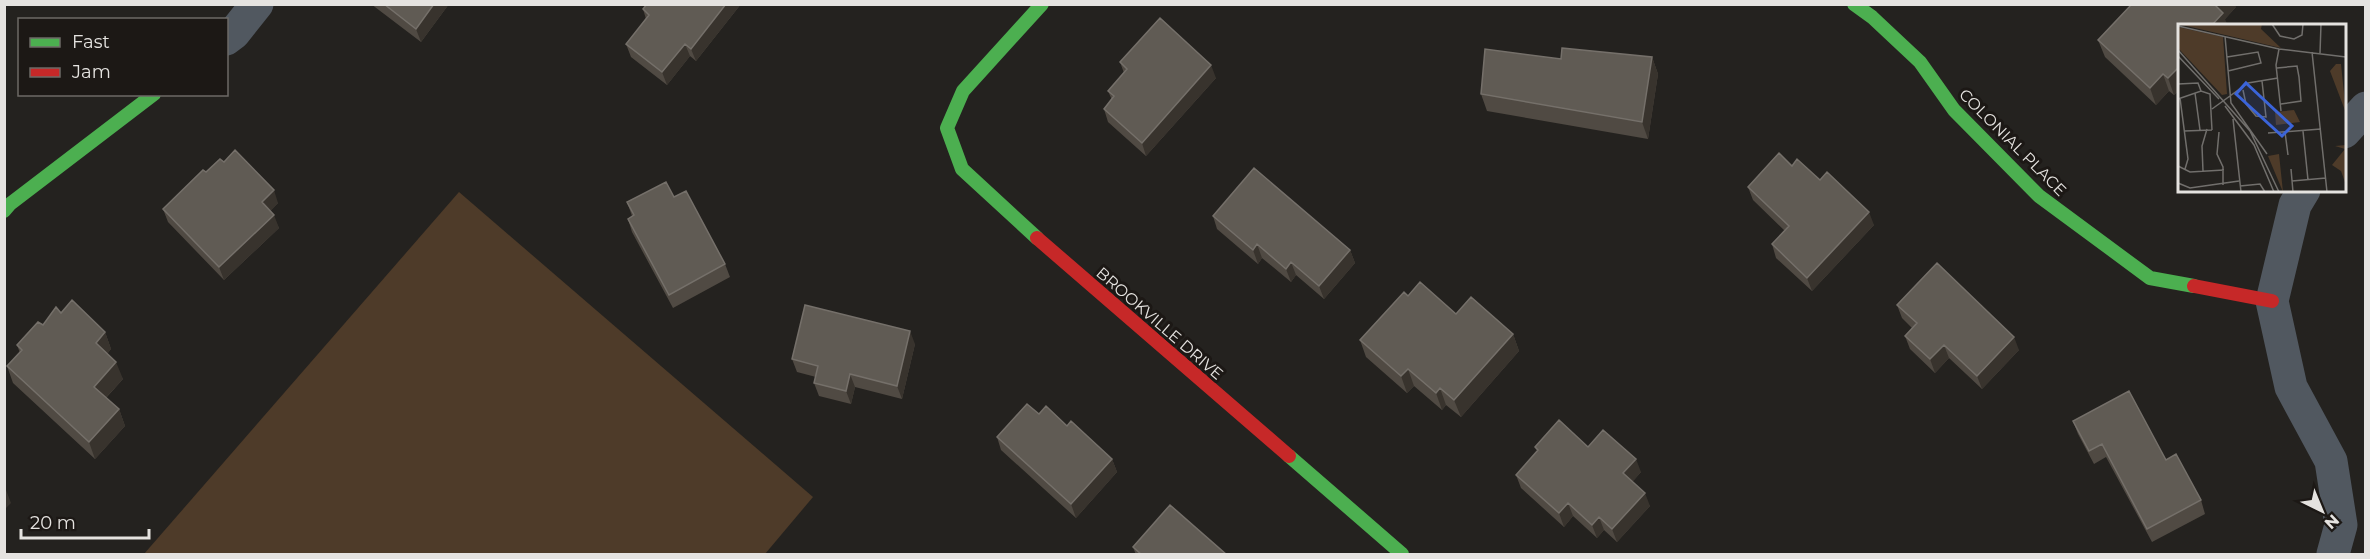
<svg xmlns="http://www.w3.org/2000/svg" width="2370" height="559" font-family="Montserrat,sans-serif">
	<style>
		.green { fill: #4e3b29 }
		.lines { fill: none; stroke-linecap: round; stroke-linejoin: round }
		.street { stroke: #515860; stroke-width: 33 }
		.fast { stroke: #4caf50; stroke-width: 14 }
		.jam { stroke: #c62828; stroke-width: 14 }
		.wall { fill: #504a43 }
		.shaded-wall { fill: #38332d }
		.building { fill: #605b54; stroke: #75706a; stroke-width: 1.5 }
		.labels { text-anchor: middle; stroke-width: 6; stroke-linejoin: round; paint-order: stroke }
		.street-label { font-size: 16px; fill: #e5e3e0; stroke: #1c1815 }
		.inset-road { fill: none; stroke: #716f6c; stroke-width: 1.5 }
		.view { fill: #3b64d9; fill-opacity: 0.15; stroke: #3b64d9; stroke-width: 3 }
		.inset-edge { fill: none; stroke: #e5e3e0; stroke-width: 3 }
	</style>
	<rect width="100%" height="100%" fill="#24221f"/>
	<path class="green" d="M 459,192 L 813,497 L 765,554 L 144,554 Z"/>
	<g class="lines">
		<path class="street" d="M 226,39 L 234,33 L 257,4
			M 2344,132 L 2366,108
			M 2304,190 L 2295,205 L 2272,301 L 2291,387 L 2331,461 L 2341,525 L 2333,554"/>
		<path class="fast" d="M 1854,4 L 1872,17 L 1920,62 L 1954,110 L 2039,196 L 2150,278 L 2194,286
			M 4,211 L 10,204 L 154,94
			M 1037,238 L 962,169 L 947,128 L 963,91 L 1042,4
			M 1289,456 L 1402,554"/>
		<path class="jam" d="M 1037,238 L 1289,456
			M 2194,286 L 2272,301"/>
	</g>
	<path class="wall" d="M 371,4 L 449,4 L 421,42 Z
		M 741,4 L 696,61 L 690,56 L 667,85 L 631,57 L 626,44 L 646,19 L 643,9 Z
		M 2236,7 L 2225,19 L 2180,26 L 2180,89 L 2174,95 L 2169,91 L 2156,105 L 2105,57 L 2098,40 Z
		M 1652,57 L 1658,74 L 1648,139 L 1487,111 L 1481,94 Z
		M 1120,62 L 1216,78 L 1146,156 L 1108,122 L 1104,109 L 1112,100 L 1108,91 L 1124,73 Z
		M 224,162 L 278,203 L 270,211 L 279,228 L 224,280 L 168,222 L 163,209 L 206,172 Z
		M 1792,166 L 1820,180 L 1874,225 L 1812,291 L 1776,258 L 1772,244 L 1785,231 L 1753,200 L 1748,187 Z
		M 674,197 L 725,264 L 730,277 L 673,308 L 632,232 L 628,219 L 632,216 L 627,202 Z
		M 1213,216 L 1350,250 L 1355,263 L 1324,299 L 1296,275 L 1291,282 L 1262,258 L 1258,264 L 1217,229 Z
		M 1408,296 L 1513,334 L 1519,351 L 1461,417 L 1446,405 L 1442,410 L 1414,386 L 1407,393 L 1366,357 L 1360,340 Z
		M 1897,305 L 2019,350 L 1982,389 L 1949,358 L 1935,373 L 1910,349 L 1905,336 L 1912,328 L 1902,318 Z
		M 61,313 L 105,332 L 111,349 L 107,354 L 123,379 L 106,398 L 119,409 L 125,426 L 95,459 L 13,383 L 7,366 L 20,353 L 17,345 L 43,325 Z
		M 915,344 L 902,399 L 855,387 L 851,404 L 819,396 L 814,383 L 816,377 L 797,372 L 792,359 Z
		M 1039,414 L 1067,426 L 1112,459 L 1117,472 L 1076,518 L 1001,450 L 997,437 Z
		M 2073,421 L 2166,460 L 2201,500 L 2205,514 L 2152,542 L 2106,457 L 2094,464 L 2078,434 Z
		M 1535,447 L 1641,472 L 1632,482 L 1650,506 L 1617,542 L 1604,530 L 1597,538 L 1573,516 L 1564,527 L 1521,488 L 1516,475 L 1537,451 Z
		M 1133,547 L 1227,555 L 1136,555 Z"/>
	<path class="shaded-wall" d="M 434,4 L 449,4 L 421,42 L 416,29 Z
		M 726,4 L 741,4 L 696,61 L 691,49 Z
		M 2216,4 L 2235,4 L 2236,7 L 2225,19 L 2228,26 L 2211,26 Z
		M 685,44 L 690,56 L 667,85 L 662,72 Z
		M 1652,57 L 1658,74 L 1648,139 L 1642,122 Z
		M 1211,65 L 1216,78 L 1146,156 L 1142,143 Z
		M 2180,66 L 2180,89 L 2174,95 L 2168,78 Z
		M 2163,74 L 2169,91 L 2156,105 L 2150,88 Z
		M 274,190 L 278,203 L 267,215 L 262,202 Z
		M 1869,212 L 1874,225 L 1812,291 L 1807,278 Z
		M 274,215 L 279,228 L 224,280 L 219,267 Z
		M 1257,244 L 1262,258 L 1258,264 L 1253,250 Z
		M 1350,250 L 1355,263 L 1324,299 L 1319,286 Z
		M 1291,262 L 1296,275 L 1291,282 L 1286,269 Z
		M 910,331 L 915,344 L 902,399 L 897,386 Z
		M 105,332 L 111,349 L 102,360 L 96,343 Z
		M 1513,334 L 1519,351 L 1461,417 L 1454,400 Z
		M 2014,337 L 2019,350 L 1982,389 L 1977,376 Z
		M 1944,345 L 1949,358 L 1935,373 L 1930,359 Z
		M 116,362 L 123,379 L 100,404 L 94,387 Z
		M 1408,369 L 1414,386 L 1407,393 L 1401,376 Z
		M 850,374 L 855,387 L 851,404 L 846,391 Z
		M 1440,388 L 1446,405 L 1442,410 L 1436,393 Z
		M 119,409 L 125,426 L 95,459 L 89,442 Z
		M 1112,459 L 1117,472 L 1076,518 L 1071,504 Z
		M 1636,459 L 1641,472 L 1628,487 L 1623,473 Z
		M 6,490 L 11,503 L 4,510 L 4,491 Z
		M 1645,493 L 1650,506 L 1617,542 L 1612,529 Z
		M 1568,503 L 1573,516 L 1564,527 L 1559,513 Z
		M 1599,517 L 1604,530 L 1597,538 L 1592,525 Z"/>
	<path class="building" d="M 384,4 L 434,4 L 416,29 Z
		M 647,4 L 726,4 L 691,49 L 685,44 L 662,72 L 626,44 L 649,15 L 643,9 Z
		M 2132,4 L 2216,4 L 2215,5 L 2223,13 L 2211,26 L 2180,26 L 2180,66 L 2168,78 L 2163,74 L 2150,88 L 2098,40 Z
		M 1160,18 L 1211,65 L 1142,143 L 1104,109 L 1114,96 L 1108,91 L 1127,69 L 1120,62 Z
		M 1562,48 L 1652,57 L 1642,122 L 1481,94 L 1485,49 L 1561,59 Z
		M 235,150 L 274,190 L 262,202 L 274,215 L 219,267 L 163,209 L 203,170 L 206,172 L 220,159 L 224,162 Z
		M 1779,153 L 1792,166 L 1797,159 L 1820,180 L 1827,172 L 1869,212 L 1807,278 L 1772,244 L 1789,226 L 1748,187 Z
		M 1254,168 L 1350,250 L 1319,286 L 1291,262 L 1286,269 L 1257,244 L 1253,250 L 1213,216 Z
		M 666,182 L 674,197 L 686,191 L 725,264 L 669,295 L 628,219 L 634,215 L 627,202 Z
		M 1937,263 L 2014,337 L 1977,376 L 1944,345 L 1930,359 L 1905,336 L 1917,323 L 1897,305 Z
		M 1420,282 L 1456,314 L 1471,297 L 1513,334 L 1454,400 L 1440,388 L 1436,393 L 1408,369 L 1401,376 L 1360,340 L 1404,292 L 1408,296 Z
		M 72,300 L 105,332 L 96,343 L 116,362 L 94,387 L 119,409 L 89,442 L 7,366 L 22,350 L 17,345 L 38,322 L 43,325 L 56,307 L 61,313 Z
		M 805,305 L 910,331 L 897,386 L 850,374 L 846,391 L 814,383 L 818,366 L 792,359 Z
		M 2129,391 L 2166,460 L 2176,454 L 2201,500 L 2147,529 L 2102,444 L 2089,451 L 2073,421 Z
		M 1027,404 L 1039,414 L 1046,406 L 1067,426 L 1071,421 L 1112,459 L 1071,504 L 997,437 Z
		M 1559,420 L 1588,447 L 1603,430 L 1636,459 L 1623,473 L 1645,493 L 1612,529 L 1599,517 L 1592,525 L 1568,503 L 1559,513 L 1516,475 L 1538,450 L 1535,447 Z
		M 1170,505 L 1227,555 L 1142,555 L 1133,547 Z"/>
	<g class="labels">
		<g class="street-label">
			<text transform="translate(2013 142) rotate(45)" y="6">COLONIAL PLACE</text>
			<text transform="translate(1160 323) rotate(41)" y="6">BROOKVILLE DRIVE</text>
		</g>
	</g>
	<g transform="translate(2178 24)">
		<rect width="168" height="168" fill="#24221f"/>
		<path d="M 0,0 L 84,0 L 83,5 L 103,24 ZM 0,3 L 45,13 L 49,70 L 44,71 L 0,24 ZM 158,40 L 163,40 L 168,89 L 152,47 ZM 116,86 L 122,98 L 98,101 L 97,88 ZM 168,121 L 168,161 L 163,147 L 154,141 L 167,125 L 157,122 ZM 101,130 L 105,168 L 90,132 Z" fill="#4e3b29"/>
		<path class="inset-road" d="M 94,0 L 102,12 L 116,15 L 124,11 L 125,0M 0,2 L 101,25 L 168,33M 47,12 L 53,79 L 89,130M 101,25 L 98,41 L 103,87M 0,26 L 72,107 L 101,168M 134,28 L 149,168M 142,29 L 143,0M 0,32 L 41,75M 49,33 L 80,28 L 83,39 L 50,47M 99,44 L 119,42 L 121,53 L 123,77 L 103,80M 0,60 L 20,59 L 23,67M 65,66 L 68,80 L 78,92 L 88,93 L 84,57M 17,69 L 22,106M 2,74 L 10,135 L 7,145M 0,75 L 23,67 L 32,70 L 34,106M 47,82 L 76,121 L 96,168M 34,85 L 70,59 L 100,54M 55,95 L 63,168M 6,107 L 34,106M 125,107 L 130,156M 41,108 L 39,130 L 45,143 L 45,161M 107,108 L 110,131M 90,109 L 143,105M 0,142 L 12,148 L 46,146M 113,145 L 115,168M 25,147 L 24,122 L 29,105M 114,157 L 148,154M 0,159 L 12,164 L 61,157M 62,162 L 82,160 L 87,168"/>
		<path class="view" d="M 68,59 L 114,102 L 104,112 L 58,70 Z"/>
		<rect width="168" height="168" class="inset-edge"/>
	</g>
	<rect width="2370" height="559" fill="none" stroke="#e5e3e0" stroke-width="12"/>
	<rect x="18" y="18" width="210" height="78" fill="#1c1815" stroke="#6c6966" stroke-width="1.5"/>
	<rect x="30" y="38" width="30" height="9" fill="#4caf50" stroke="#6c6966" stroke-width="1.5"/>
	<text x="72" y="48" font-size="18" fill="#e5e3e0">Fast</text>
	<rect x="30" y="68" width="30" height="9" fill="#c62828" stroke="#6c6966" stroke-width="1.5"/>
	<text x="72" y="78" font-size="18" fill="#e5e3e0">Jam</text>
	<g transform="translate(2322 511) rotate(137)" stroke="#1c1815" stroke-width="4.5" paint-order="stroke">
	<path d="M0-4.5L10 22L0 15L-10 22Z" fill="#e5e3e0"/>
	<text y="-9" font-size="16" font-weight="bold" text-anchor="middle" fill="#e5e3e0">N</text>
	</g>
	<path d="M21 529v9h128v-9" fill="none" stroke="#e5e3e0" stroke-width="3"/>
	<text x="30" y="529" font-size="18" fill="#e5e3e0" stroke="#1c1815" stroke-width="4.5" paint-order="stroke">20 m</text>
</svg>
